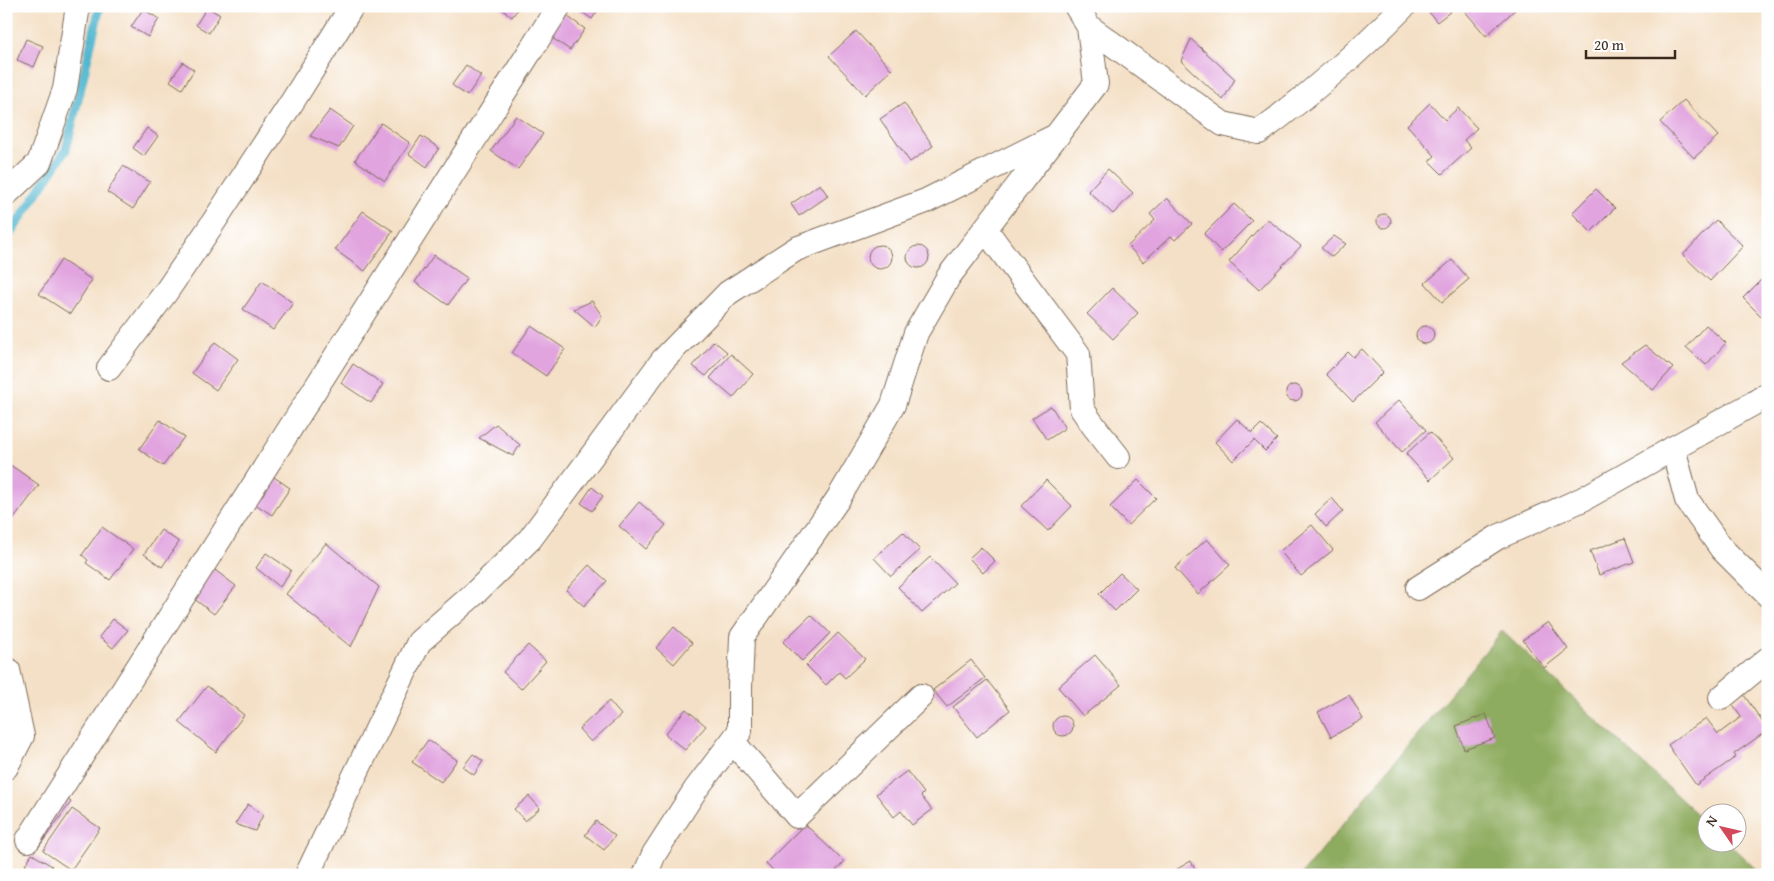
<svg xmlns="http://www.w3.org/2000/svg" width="1774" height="881" font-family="'Gentium Book Plus',serif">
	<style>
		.forest { fill: #8eac5f; stroke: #646b3e }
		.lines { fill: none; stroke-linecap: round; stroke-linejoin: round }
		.stream { stroke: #4fb5ce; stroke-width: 9 }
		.building { fill: #e1a4df }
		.minor-casing { stroke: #7c6a59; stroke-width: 26 }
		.minor { stroke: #fff; stroke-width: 24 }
	</style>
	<rect width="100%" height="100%" fill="#fff"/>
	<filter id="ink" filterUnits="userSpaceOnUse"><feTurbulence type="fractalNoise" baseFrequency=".02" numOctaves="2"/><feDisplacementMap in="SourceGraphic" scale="10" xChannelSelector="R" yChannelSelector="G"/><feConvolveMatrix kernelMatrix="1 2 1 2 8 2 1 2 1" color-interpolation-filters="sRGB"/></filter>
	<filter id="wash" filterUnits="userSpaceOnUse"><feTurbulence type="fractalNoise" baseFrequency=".0096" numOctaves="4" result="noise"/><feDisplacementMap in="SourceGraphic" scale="20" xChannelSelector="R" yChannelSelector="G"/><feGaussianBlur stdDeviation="1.12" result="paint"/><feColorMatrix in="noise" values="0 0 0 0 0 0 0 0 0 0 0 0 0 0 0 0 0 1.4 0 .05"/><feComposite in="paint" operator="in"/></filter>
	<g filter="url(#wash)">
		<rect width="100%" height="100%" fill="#f4e0c6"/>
		<path class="forest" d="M 1502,631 L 1706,823 L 1706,844 L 1729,844 L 1762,875 L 1301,875 Z"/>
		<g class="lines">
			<path class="stream" d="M 6,240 L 66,150 L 100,6"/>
		</g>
		<g id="blocks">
			<path class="building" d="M 498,6 L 520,6 L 512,17 Z
				M 573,6 L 601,6 L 592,19 Z
				M 1435,6 L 1447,6 L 1451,11 L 1437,22 L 1428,11 Z
				M 1466,6 L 1519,6 L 1486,36 L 1463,9 Z
				M 207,7 L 220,15 L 209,33 L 196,25 Z
				M 143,9 L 159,19 L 148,37 L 131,27 Z
				M 564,14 L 585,29 L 570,50 L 549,36 Z
				M 856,31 L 892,70 L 865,95 L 829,56 Z
				M 26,39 L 43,46 L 34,67 L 17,60 Z
				M 1191,39 L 1235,79 L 1223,100 L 1181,61 Z
				M 183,62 L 194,70 L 182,89 L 170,81 Z
				M 466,65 L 481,76 L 467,96 L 452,85 Z
				M 1684,100 L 1718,136 L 1694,158 L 1660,122 Z
				M 904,103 L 933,146 L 910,162 L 880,119 Z
				M 1430,103 L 1445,120 L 1458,108 L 1477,128 L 1464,140 L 1471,148 L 1442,174 L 1429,161 L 1435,156 L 1407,125 Z
				M 330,110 L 353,126 L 339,148 L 310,136 Z
				M 516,116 L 543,134 L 518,169 L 491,151 Z
				M 381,123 L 410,143 L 385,181 L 355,160 Z
				M 147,128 L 158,136 L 144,156 L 133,148 Z
				M 421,136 L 439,148 L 427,167 L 409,154 Z
				M 123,166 L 150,182 L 133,209 L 107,192 Z
				M 1108,169 L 1133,193 L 1113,214 L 1088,191 Z
				M 820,184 L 828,196 L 799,216 L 791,204 Z
				M 1596,189 L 1615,208 L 1591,232 L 1572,213 Z
				M 1167,198 L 1192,224 L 1175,240 L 1171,236 L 1143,262 L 1128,246 L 1155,220 L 1150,214 Z
				M 1234,204 L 1252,221 L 1221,252 L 1204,234 Z
				M 363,211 L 393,231 L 365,271 L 335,250 Z
				M1377 221a7 7 0 1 1 14 0a7 7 0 1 1-14 0Z
				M 1267,219 L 1301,246 L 1259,290 L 1229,262 Z
				M 1716,220 L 1743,246 L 1710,281 L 1683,255 Z
				M 1334,236 L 1346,244 L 1332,257 L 1321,248 Z
				M868 257a12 12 0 1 1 24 0a12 12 0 1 1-24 0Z
				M907 257a11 11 0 1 1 22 0a11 11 0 1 1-22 0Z
				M 434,255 L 467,278 L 448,305 L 415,282 Z
				M 61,260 L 92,280 L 70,314 L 39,294 Z
				M 1452,260 L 1469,279 L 1442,302 L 1425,283 Z
				M 1768,273 L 1768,323 L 1743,298 Z
				M 262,281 L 293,303 L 273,330 L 243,309 Z
				M 1112,288 L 1138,313 L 1113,339 L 1087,314 Z
				M 592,301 L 602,316 L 595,327 L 574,309 Z
				M 1706,325 L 1726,343 L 1706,365 L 1686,347 Z
				M 531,326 L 565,349 L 546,376 L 512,353 Z
				M1416 335a9 9 0 1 1 18 0a9 9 0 1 1-18 0Z
				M 714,341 L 727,352 L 706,376 L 693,366 Z
				M 215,342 L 238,359 L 216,390 L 192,373 Z
				M 1645,345 L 1673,368 L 1653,390 L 1621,362 Z
				M 1362,349 L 1383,372 L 1353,402 L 1326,374 L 1348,352 L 1353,357 Z
				M 731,354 L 753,374 L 733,398 L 710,378 Z
				M 353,364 L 383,384 L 371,403 L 341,383 Z
				M1286 393a8 8 0 1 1 16 0a8 8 0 1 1-16 0Z
				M 1399,400 L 1426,430 L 1402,452 L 1375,422 Z
				M 1051,406 L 1065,428 L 1047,440 L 1032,418 Z
				M 1237,419 L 1252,433 L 1261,424 L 1277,439 L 1265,451 L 1254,440 L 1233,461 L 1215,442 Z
				M 160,420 L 184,437 L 163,466 L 139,449 Z
				M 496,424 L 520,445 L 513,456 L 479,438 Z
				M 1430,432 L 1454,458 L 1430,480 L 1406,454 Z
				M 6,462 L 39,485 L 13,520 L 6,516 Z
				M 271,475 L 290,488 L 272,515 L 252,502 Z
				M 1046,480 L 1072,506 L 1048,531 L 1021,506 Z
				M 1138,480 L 1156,498 L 1128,525 L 1110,507 Z
				M 592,487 L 603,496 L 592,511 L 581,503 Z
				M 1332,498 L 1343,511 L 1326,527 L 1315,514 Z
				M 639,502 L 666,525 L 646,549 L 619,526 Z
				M 1312,525 L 1333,550 L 1301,576 L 1280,551 Z
				M 102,527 L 133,549 L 110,580 L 86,563 L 88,560 L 82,555 Z
				M 161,530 L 179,542 L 162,567 L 144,554 Z
				M 903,532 L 920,550 L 891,576 L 874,558 Z
				M 1625,538 L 1634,562 L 1599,575 L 1590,551 Z
				M 1207,539 L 1230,565 L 1198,594 L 1175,568 Z
				M 326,543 L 379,587 L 351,647 L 286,594 Z
				M 981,547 L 995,561 L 983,573 L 969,558 Z
				M 266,553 L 291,570 L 280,587 L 256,568 Z
				M 930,557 L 955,583 L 922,613 L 898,587 Z
				M 589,565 L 607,581 L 584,606 L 566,590 Z
				M 211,567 L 236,586 L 214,614 L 189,595 Z
				M 1120,573 L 1137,589 L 1115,611 L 1099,594 Z
				M 811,615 L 830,633 L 802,661 L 783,642 Z
				M 113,619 L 128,630 L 113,648 L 99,637 Z
				M 1548,622 L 1568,649 L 1544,668 L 1523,640 Z
				M 674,627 L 692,643 L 674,664 L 656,648 Z
				M 838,633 L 865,659 L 845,678 L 839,672 L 826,685 L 806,665 Z
				M 528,645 L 546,661 L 521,689 L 503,672 Z
				M 1095,655 L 1121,685 L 1083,716 L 1058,687 Z
				M 971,660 L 985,678 L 947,707 L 933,690 Z
				M 987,680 L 1010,710 L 977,737 L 953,707 Z
				M 207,686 L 244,715 L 216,752 L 179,722 Z
				M 1349,695 L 1363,719 L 1331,737 L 1318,712 Z
				M 1744,695 L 1768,730 L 1734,754 L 1736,757 L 1696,785 L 1668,745 L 1706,718 L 1718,734 L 1741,717 L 1732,704 Z
				M 609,701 L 621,715 L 591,742 L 579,729 Z
				M 686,709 L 706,726 L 685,750 L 665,734 Z
				M 1486,714 L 1495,738 L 1464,749 L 1456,726 Z
				M1053 726a10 10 0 1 1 20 0a10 10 0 1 1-20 0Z
				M 428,740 L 457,760 L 441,782 L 412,762 Z
				M 473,754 L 483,761 L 474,775 L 463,767 Z
				M 907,771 L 924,793 L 921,796 L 932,810 L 912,825 L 901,811 L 894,817 L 876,794 Z
				M 61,794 L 71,802 L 38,848 L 28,840 Z
				M 529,796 L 540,808 L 525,821 L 514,809 Z
				M 248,804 L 263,815 L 255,831 L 235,824 Z
				M 72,809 L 100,828 L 71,870 L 43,851 Z
				M 596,821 L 615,836 L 604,850 L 585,835 Z
				M 805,824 L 844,862 L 832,875 L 778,875 L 766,863 Z
				M 32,854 L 52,866 L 46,875 L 41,875 L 25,865 Z
				M 1191,861 L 1198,875 L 1167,875 Z"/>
		</g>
	</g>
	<g filter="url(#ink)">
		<use href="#blocks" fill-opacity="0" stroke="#7c6a59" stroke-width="1"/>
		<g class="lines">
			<g class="minor-casing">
				<path id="minor" d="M 1089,27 L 1223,124 L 1259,132 C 1311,94 1359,52 1404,6
					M 6,194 L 39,163 L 65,89 L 78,6
					M 985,229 L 1078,354 L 1082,409 L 1093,425 L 1118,457
					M 109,368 L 166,292 L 211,226 L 294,99 L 352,6
					M 1673,448 L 1687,500 L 1722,549 L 1768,595
					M 1418,588 L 1498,537 L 1583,499 L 1754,403 L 1768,394
					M 1721,698 L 1768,659
					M 733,742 L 797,816 L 921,696
					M 6,767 L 22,736 L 8,670
					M 28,840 L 559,6
					M 307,875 L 419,642 L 474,594 L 530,539 L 663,360 L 728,293 L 796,249 L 926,201 L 1058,135
					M 645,875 L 654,854 L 696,789 L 740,731 L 740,687 L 742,637 L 838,499 L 893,405 L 916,333 L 949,276 L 1096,84 L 1089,27 L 1076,6"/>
			</g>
			<use href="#minor" class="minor"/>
		</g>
	</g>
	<rect width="1774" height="881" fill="none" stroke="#fff" stroke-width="25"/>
	<g transform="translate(1722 828) rotate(304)"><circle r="24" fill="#ffffff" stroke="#b1aaa5"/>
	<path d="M0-4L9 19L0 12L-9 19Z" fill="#d1495b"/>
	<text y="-8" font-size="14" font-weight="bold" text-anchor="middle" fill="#3b2a1e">N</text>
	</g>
	<path d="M1586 50v8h89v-8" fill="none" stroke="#3b2a1e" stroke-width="2.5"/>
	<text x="1594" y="50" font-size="15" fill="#3b2a1e" stroke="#ffffff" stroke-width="4" paint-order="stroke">20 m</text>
</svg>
